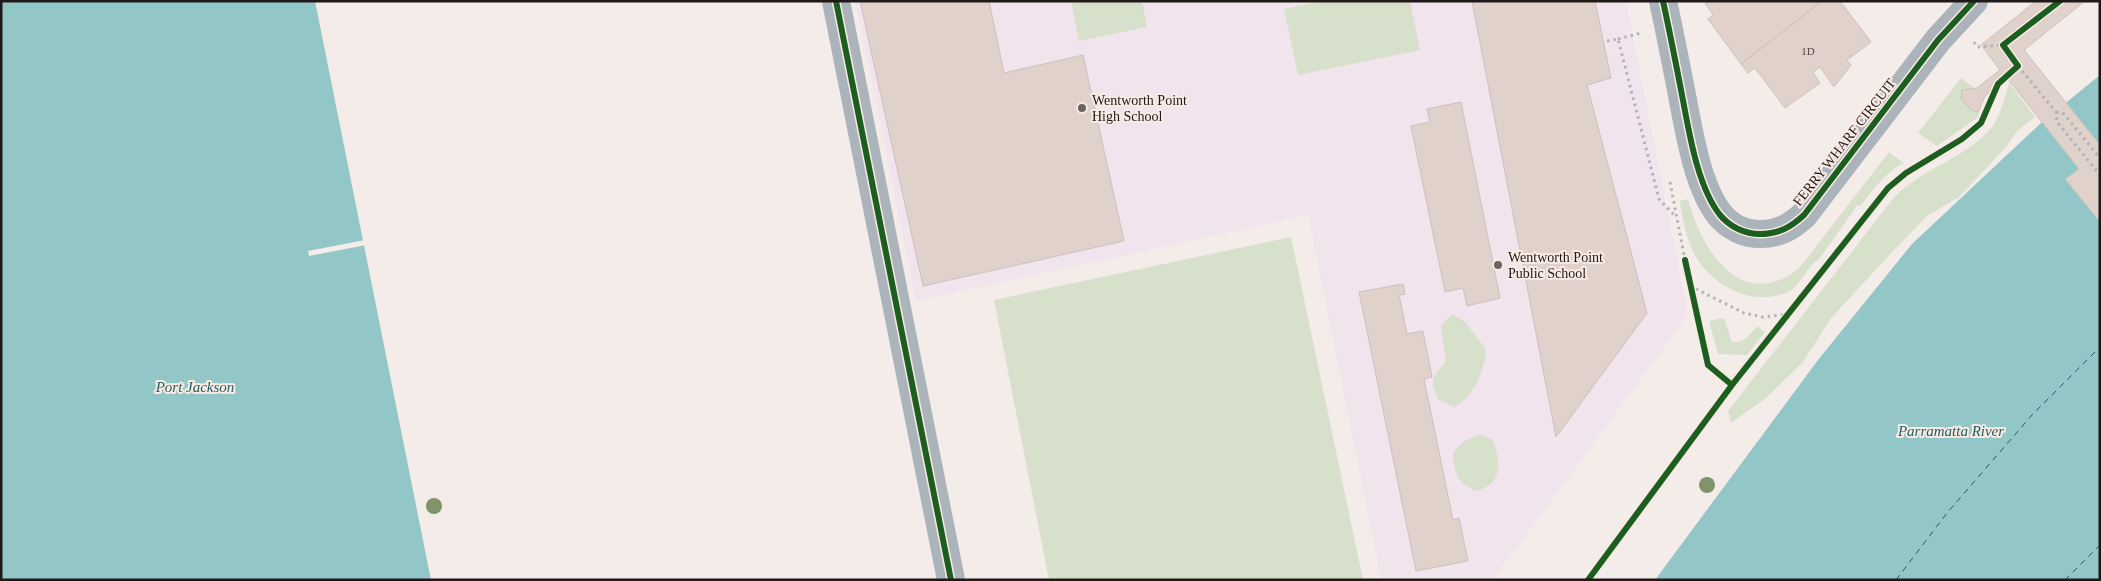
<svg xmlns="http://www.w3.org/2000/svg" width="2101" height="581" font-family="'Times New Roman',serif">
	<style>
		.education { fill: #f1e4ed }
		.green { fill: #d6e0cb }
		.water { fill: #92c6c7 }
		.pier { fill: #f4ece9 }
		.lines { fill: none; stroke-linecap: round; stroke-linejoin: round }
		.ferry { stroke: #1e5f61; stroke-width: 1; stroke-dasharray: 6 5; stroke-linecap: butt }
		.building { fill: #e0d1cb; stroke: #c8c2bf }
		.path { stroke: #b0b4b7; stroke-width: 3; stroke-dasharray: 2.5 4; stroke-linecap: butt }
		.minor { stroke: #abb4ba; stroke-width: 28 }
		.cycleway-casing { stroke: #f9eae4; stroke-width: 9 }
		.cycleway { stroke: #1b5e20; stroke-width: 6 }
		.tree { fill: #809369 }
		.poi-dot { fill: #6a6461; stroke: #f9eae4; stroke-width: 2 }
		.labels { text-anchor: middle; stroke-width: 4; stroke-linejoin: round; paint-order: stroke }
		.number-label { font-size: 11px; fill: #4f4845 }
		.poi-label { font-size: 14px; fill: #1f1a18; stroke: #f9eae4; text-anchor: start }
		.street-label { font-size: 14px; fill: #1f1a18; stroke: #f9eae4 }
		.water-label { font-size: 15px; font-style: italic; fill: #1e5f61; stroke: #f9eae4 }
	</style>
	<rect width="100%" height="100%" fill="#f4ece9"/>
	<path class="education" d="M 855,1 L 1626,1 L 1688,315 L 1493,580 L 1381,580 L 1308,215 L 916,301 Z"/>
	<path class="green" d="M 1071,1 L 1142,1 L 1147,27 L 1079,41 Z
		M 1322,1 L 1410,1 L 1420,50 L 1298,75 L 1284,9 Z
		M 1961,78 L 1984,95 L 1978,117 L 1937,146 L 1918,133 Z
		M 2009,83 L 2035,117 L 2018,130 L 2006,147 L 1959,197 L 1927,216 L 1895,249 L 1832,317 L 1802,363 L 1766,398 L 1731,423 L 1728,411 L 1892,200 C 1920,168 1965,160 1992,127 C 2001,114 2005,98 2009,83 Z
		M 1889,152 L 1903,163 C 1885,173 1874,189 1861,205 L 1857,206 L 1819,259 C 1807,266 1802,283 1791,290 C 1760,308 1719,290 1700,263 C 1687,245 1683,222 1680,201 L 1688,199 C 1701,251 1744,315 1800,267 Z
		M 1291,237 L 1363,580 L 1049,580 L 994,300 Z
		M 1452,314 L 1465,322 L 1486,349 C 1484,371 1474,397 1454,407 L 1438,399 C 1428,376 1434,379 1446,360 L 1441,326 Z
		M 1724,318 L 1732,342 C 1745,343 1749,335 1757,326 L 1765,332 L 1747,355 L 1718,354 L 1709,321 Z
		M 1480,434 L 1492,439 C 1501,460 1504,484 1476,491 C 1456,482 1455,474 1453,453 L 1463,442 Z"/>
	<path class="water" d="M 1,1 L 315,1 L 431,580 L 1,580 Z
		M 2100,75 L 2100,580 L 1655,580 L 1818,360 L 1912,244 L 2041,123 Z"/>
	<path class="pier" d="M 365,240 L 366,245 L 309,256 L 308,251 Z"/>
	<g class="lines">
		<path class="ferry" d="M 1896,580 L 1947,513 L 2032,415 L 2100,347
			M 2065,580 L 2100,545"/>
	</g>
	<path class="building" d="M 860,1 L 989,1 L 1004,73 L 1083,55 L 1124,241 L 923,286 Z
		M 1472,1 L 1595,1 L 1611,78 L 1587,85 L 1647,313 L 1556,437 Z
		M 1707,1 L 1822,1 L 1741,64 L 1708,19 L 1713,15 L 1705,3 Z
		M 1822,1 L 1840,1 L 1871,42 L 1847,60 L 1851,65 L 1834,87 L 1820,67 L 1813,72 L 1820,83 L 1785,108 L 1755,68 L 1748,73 L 1741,64 Z
		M 2036,1 L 2085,1 L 2024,50 L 2100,145 L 2100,222 L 2065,179 L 2079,169 L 2007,78 L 1985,96 L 1978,112 L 1971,110 L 1961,98 L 1962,90 L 1977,88 L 2000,70 L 1981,45 Z
		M 1461,102 L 1500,298 L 1467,306 L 1463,288 L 1445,292 L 1411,126 L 1430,122 L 1427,109 Z
		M 1403,284 L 1405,294 L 1399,295 L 1407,334 L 1423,331 L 1432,377 L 1424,379 L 1453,520 L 1459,518 L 1468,561 L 1416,571 L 1359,292 Z"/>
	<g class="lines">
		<path class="path" d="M 1618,39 L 1641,33
			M 1607,41 L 1618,39 L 1659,199 L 1676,217
			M 1974,42 L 1977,47 L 2003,45
			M 2018,66 L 2056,112 L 2057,122 L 2100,175
			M 2056,112 L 2064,114 L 2100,158
			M 1670,182 L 1685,260
			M 1690,286 L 1744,313 L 1763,317 L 1788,314"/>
		<path class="minor" d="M 836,1 L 951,580
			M 1663,1 C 1670,33 1676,64 1682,95 C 1689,131 1697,186 1720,215 C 1730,227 1745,234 1760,234 C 1779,234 1791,227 1804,215 L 1938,40 L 1974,1"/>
		<g class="cycleway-casing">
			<path id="cycleway" d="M 836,1 L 951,580
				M 1663,1 C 1670,33 1676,64 1682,95 C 1689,131 1697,186 1720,215 C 1730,227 1745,234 1760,234 C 1779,234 1791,227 1804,215 L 1938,40 L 1974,1
				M 1685,260 L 1708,365 L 1732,385 L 1888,188 L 1906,173 L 1962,139 L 1981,123 L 1998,84 L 2018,66 L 2003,45 L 2060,1
				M 1588,580 L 1732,385"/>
		</g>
		<use href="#cycleway" class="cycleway"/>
	</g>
	<g class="tree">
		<circle cx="1707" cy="485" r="8"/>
		<circle cx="434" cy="506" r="8"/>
	</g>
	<g class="poi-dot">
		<circle cx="1082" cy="108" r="5"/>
		<circle cx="1498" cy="265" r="5"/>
	</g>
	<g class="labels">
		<g class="number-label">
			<text x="1808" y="55">1D</text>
		</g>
		<g class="poi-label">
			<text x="1092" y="105">Wentworth Point<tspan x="1092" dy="16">High School</tspan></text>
			<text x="1508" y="262">Wentworth Point<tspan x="1508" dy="16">Public School</tspan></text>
		</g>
		<g class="street-label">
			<text transform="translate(1844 142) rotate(-52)" y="5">FERRY WHARF CIRCUIT</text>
		</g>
		<g class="water-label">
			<text x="195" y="392">Port Jackson</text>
			<text x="1951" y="436">Parramatta River</text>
		</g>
	</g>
	<rect width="2101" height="581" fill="none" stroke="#1f1a18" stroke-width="5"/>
</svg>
